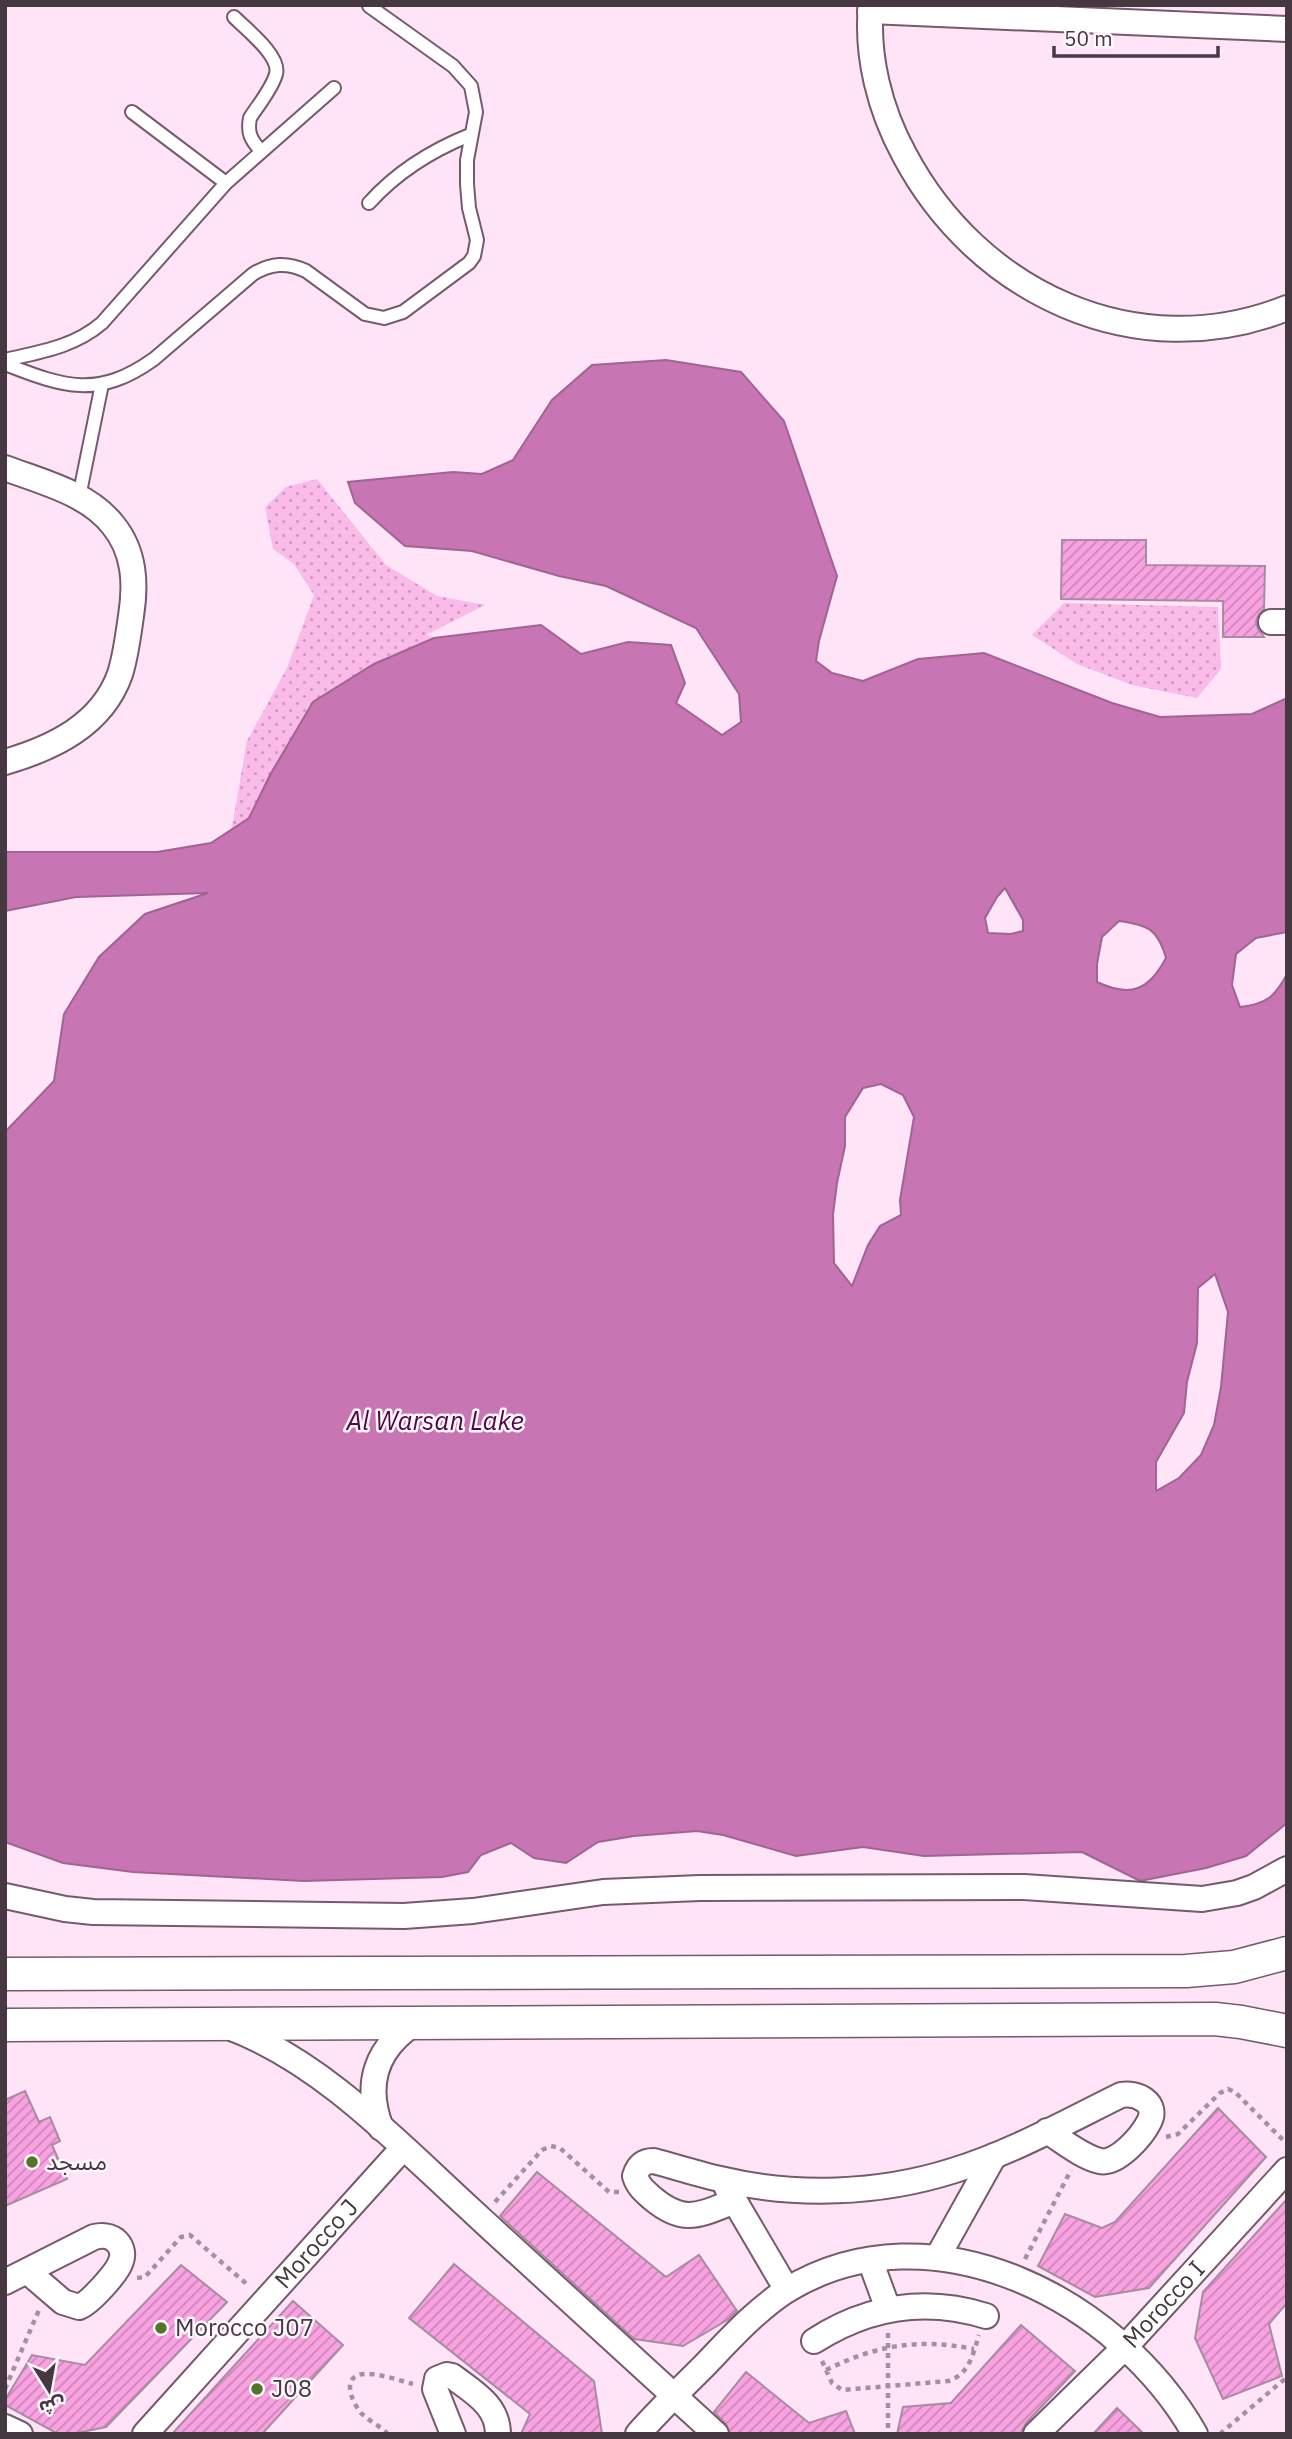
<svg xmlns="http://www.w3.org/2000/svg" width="1292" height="2439" font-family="'IBM Plex Sans','Noto Sans Arabic',sans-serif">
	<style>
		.grass { fill: url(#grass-dots) }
		.water { fill: #c875b3; stroke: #a16391; stroke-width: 2; fill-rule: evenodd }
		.building { fill: url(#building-hatch); stroke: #a88b9f; stroke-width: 2 }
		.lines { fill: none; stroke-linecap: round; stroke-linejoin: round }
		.service-casing { stroke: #755a6d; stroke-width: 16 }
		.minor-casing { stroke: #755a6d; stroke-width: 28 }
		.tertiary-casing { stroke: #755a6d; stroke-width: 35 }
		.path { stroke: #a5919e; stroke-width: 4.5; stroke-dasharray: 5 5; stroke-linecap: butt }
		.service { stroke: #fff; stroke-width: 12 }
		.minor { stroke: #fff; stroke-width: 24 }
		.tertiary { stroke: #fff; stroke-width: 32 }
		.poi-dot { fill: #567327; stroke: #fef8fc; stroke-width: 2.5 }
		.labels { text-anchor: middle; stroke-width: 5; stroke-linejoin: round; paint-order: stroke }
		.poi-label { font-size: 24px; fill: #453841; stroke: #fef8fc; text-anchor: start }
		.street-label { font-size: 24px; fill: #453841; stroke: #fef8fc }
		.water-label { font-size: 26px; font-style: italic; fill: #540546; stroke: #fef8fc }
	</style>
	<defs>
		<pattern id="grass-dots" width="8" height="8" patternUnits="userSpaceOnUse" patternTransform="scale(1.75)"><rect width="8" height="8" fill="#fbbbe8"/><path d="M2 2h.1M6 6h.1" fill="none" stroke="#cd99be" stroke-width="1.8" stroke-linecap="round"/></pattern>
		<pattern id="building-hatch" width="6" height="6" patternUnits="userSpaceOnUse" patternTransform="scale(1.75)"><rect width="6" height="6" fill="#f9a2e1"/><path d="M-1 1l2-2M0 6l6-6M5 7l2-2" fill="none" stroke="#cb85b8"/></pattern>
	</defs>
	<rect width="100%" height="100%" fill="#fee4f6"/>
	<path class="grass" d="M 317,479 L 386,565 L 437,596 L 485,605 L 426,635 L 496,653 L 229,844 L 247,741 L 287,668 L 314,595 L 294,564 L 273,549 L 265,507 L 286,487 Z
		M 1064,603 L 1218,607 L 1221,669 L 1197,698 L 1132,685 L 1077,664 L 1032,635 Z"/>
	<path class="water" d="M 666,360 L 741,372 L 784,421 L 837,576 L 819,641 L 816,661 L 832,673 L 863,681 L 918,659 L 984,653 L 1112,703 L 1160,717 L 1252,714 L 1287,698 L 1287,932 L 1256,938 L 1236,954 L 1232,985 L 1240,1007 C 1266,1004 1275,997 1287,974 L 1287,1823 L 1246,1856 L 1206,1868 L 1140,1881 L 1082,1852 L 924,1856 L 863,1847 L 796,1856 L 723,1835 L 697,1831 L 634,1836 L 598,1842 L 566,1863 L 534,1858 L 511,1843 L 481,1855 L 468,1872 L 442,1877 L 304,1881 L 133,1872 L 63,1863 L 5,1842 L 5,1132 L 54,1081 L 64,1014 L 99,957 L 145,914 L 208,893 L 76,897 L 5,911 L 5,852 L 157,852 L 211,843 L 249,818 L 270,775 L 313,702 L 374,664 L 434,638 L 541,625 L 581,654 L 628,642 L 671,645 L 685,683 L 676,703 L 722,735 L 741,722 L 739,694 L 696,628 L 606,586 L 559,576 L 472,551 L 405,546 L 355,503 L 348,482 L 453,472 L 482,474 L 513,460 L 552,400 L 592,365 ZM 1005,888 L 1023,920 L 1023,931 L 1011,934 L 988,933 L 985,918 L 997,897 ZM 1119,921 C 1148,925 1158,929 1166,958 C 1149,990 1131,998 1097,982 L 1097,964 L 1102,937 ZM 881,1084 L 903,1095 L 914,1117 L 900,1200 L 901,1215 L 880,1226 L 868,1245 L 852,1286 L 834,1263 L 833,1214 L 837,1183 L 845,1146 L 845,1117 L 863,1088 ZM 1215,1274 L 1228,1312 L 1221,1387 L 1214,1425 L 1201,1455 L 1179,1478 L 1156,1491 L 1156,1462 L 1184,1413 L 1187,1382 L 1197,1343 L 1198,1288 Z"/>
	<path class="building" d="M 1062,540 L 1146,540 L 1146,565 L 1265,566 L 1264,609 L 1259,614 L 1256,621 L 1258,629 L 1264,637 L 1223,637 L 1223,601 L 1061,599 Z
		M 25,2091 L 39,2122 L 50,2117 L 60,2141 L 52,2145 L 67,2179 L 5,2206 L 5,2100 Z
		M 1218,2108 L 1266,2157 L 1149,2288 L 1095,2297 L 1038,2266 L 1065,2214 L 1102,2228 L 1115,2222 Z
		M 537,2172 L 666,2277 L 699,2255 L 737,2311 L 729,2319 L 683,2346 L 634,2339 L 500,2216 Z
		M 1287,2199 L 1287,2303 L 1269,2324 L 1282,2376 L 1223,2399 L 1195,2338 L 1203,2292 Z
		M 454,2264 L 594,2381 L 602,2434 L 521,2434 L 530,2414 L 409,2318 Z
		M 181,2265 L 227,2302 L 106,2427 L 72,2434 L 58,2434 L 5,2405 L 5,2400 L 32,2355 L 85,2365 Z
		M 293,2301 L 343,2345 L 262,2434 L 172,2434 Z
		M 1021,2325 L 1075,2371 L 1026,2423 L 1020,2434 L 897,2434 L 903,2407 L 951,2403 Z
		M 746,2372 L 809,2423 L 846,2411 L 855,2434 L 730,2434 L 726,2424 L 714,2412 Z
		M 1117,2408 L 1144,2434 L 1093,2434 Z"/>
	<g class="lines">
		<g class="service-casing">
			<path id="service" d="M 234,17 C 246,29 281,56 276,74 C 272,89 258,105 250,118 C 247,133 251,140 261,151
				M 132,112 L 226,183
				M 369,203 C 397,172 430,151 470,135
				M 5,360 C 40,352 74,347 102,323 L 226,183 L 334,88
				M 5,364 C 64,387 98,399 154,359 L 253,274 C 271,263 287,262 306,271 L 365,314 L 384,318 L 403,312 L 469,263 L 474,256 L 477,240 L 469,208 L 467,184 L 467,160 L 476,112 L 471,86 L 453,66 L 369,6
				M 79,497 L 102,384"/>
		</g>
		<g class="minor-casing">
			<g id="minor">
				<path d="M 871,5 C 866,56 880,110 904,154 C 977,293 1136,368 1287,308"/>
				<path d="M 870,11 L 1287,29"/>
				<path d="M 5,468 C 42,482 88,493 113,525 C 135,552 136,584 131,616 C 128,636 126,655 120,674 C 102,725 53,748 5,762"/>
				<path d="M 1271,622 L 1287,622"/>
				<path d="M 5,1896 L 65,1909 L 93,1912 L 404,1916 L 473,1911 L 603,1892 L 700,1888 L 1024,1887 L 1202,1899 L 1237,1893 L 1254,1887 L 1287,1869"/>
				<path d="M 229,2027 C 321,2061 398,2143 469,2208 C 551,2284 634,2359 716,2434"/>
				<path d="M 381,2128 C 364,2084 376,2048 415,2023"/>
				<path d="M 727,2188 L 787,2290"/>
				<path d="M 735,2201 C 699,2215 684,2225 652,2198 C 644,2191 638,2186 635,2176 C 638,2166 643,2161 654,2161 C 676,2167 698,2174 720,2179 C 795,2197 879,2194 952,2171 C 1011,2153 1066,2122 1121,2095 C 1137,2092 1159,2103 1149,2122 C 1142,2136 1117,2165 1100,2161 C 1082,2157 1063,2141 1047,2131"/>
				<path d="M 937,2258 L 994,2156"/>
				<path d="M 870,2260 L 888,2309"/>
				<path d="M 5,2282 L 94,2237 C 102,2235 108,2235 115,2240 C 121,2245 124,2253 121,2261 C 118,2272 90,2303 79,2307 L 63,2302 L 28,2272"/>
				<path d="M 814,2341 C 867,2307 925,2297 986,2316"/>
				<path d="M 5,2427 L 20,2434"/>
				<path id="s1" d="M 145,2434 L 403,2148"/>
				<path d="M 453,2434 L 435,2389 L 437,2379 L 447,2375 L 452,2376 C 473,2392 498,2405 498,2434"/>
				<path d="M 638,2434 C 659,2410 682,2388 705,2365 C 730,2339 756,2310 787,2290 C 932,2202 1119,2300 1195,2434"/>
				<path id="s2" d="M 1036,2434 L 1126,2346 L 1287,2170"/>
			</g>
		</g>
		<g class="tertiary-casing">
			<path id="tertiary" d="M 5,1974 L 1186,1971 L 1234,1967 L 1287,1953
				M 5,2025 L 1215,2019 L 1241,2022 L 1287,2031"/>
		</g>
		<path class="path" d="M 1166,2137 L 1178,2134 L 1220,2093 L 1228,2089 L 1235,2092 L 1287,2144
			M 495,2202 L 542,2150 L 551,2146 L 560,2148 L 609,2192 L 619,2192
			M 1025,2259 L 1071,2170
			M 137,2278 L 145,2277 L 181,2237 L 190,2235 L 249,2286
			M 888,2333 L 888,2434
			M 822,2361 L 832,2383 L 842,2390 L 948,2381 C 969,2375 973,2354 979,2335
			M 826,2370 C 877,2345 917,2338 974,2349
			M 5,2389 L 39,2310
			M 388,2434 C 380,2426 369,2421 361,2413 C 356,2407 350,2396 350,2387 C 350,2361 399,2381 413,2384
			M 1220,2434 L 1287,2377"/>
		<use href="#service" class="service"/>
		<use href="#minor" class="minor"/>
		<use href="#tertiary" class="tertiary"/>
	</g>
	<g class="poi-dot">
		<circle cx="32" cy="2162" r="7"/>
		<circle cx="161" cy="2328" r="7"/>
		<circle cx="257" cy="2389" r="7"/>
	</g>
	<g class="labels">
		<g class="poi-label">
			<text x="46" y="2170">مسجد</text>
			<text x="175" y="2336">Morocco J07</text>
			<text x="271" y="2397">J08</text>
		</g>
		<g class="street-label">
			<text dy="8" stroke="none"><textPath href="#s1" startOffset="256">Morocco J</textPath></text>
			<text dy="8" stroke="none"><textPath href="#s2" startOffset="182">Morocco I</textPath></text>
		</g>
		<g class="water-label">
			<text x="435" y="1430">Al Warsan Lake</text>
		</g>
	</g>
	<rect width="1292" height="2439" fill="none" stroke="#453841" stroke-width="14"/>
	<g transform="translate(49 2390) rotate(169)" stroke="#fef8fc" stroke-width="5" paint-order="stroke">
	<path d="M0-5L12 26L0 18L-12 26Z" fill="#453841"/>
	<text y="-10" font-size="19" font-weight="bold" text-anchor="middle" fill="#453841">ش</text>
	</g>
	<path d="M1054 46v10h164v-10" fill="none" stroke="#453841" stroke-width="3.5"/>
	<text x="1064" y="46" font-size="21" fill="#453841" stroke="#fef8fc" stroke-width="5" paint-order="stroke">50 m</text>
</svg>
